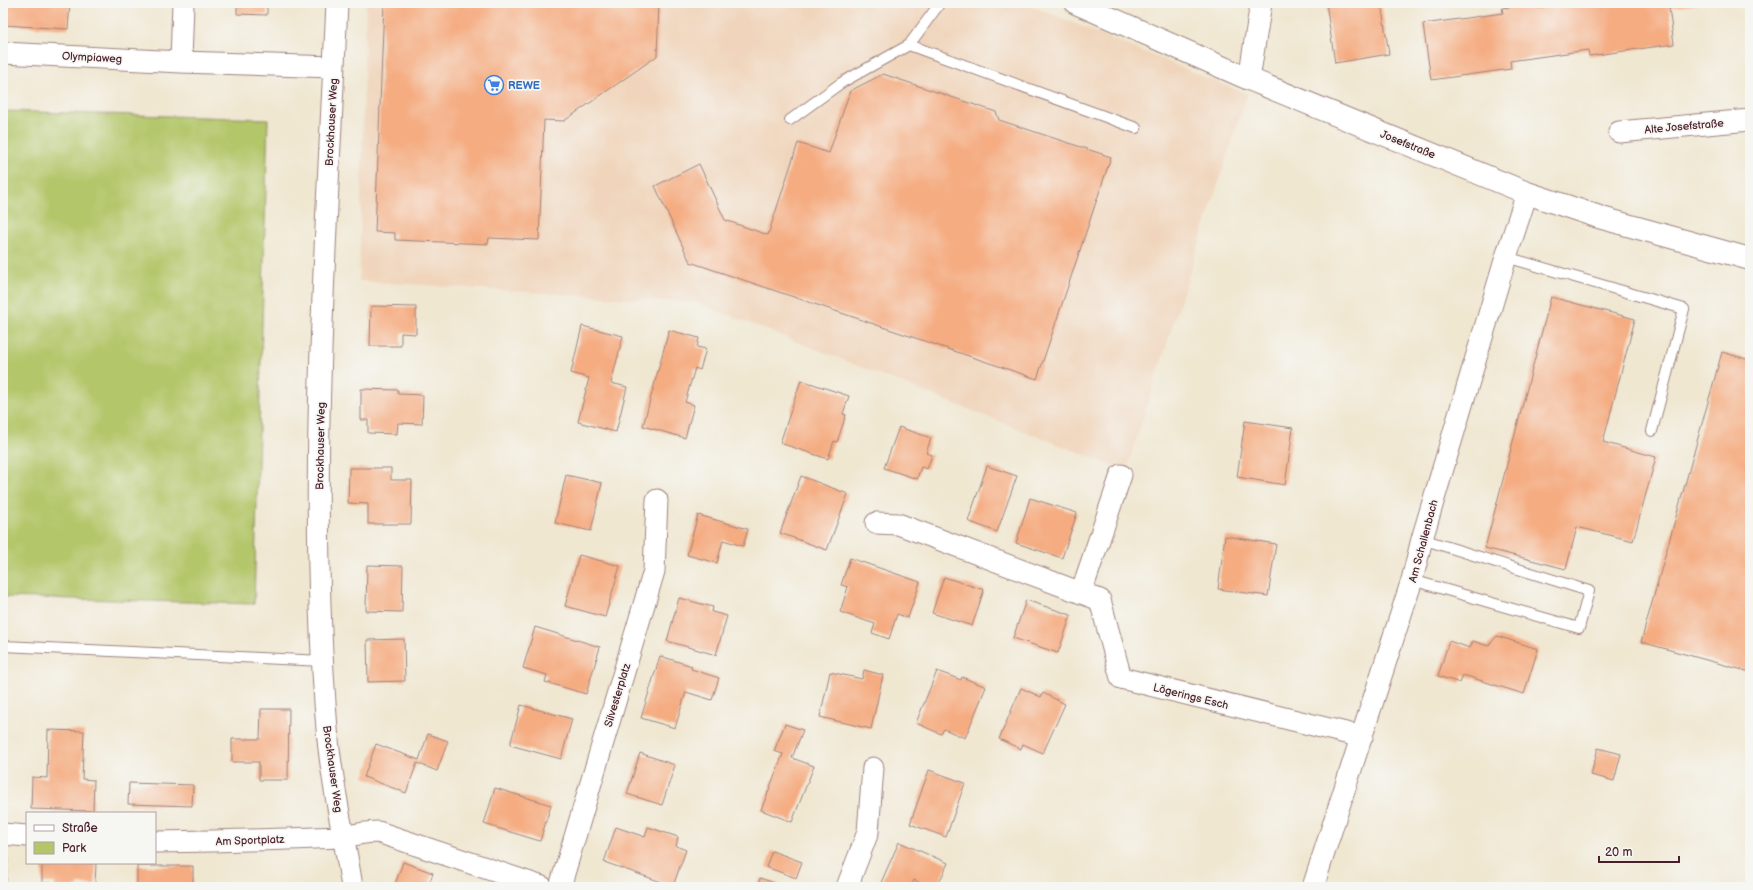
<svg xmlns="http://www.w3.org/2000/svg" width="1753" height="890" font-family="'Balsamiq Sans',sans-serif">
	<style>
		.built { fill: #f0d5bc }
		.green { fill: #b3c669; stroke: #7e724a }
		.building { fill: #f5ac81 }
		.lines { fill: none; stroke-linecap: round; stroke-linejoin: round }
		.lane-casing { stroke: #9d837e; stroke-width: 12 }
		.street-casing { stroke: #9d837e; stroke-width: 23 }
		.secondary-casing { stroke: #9d837e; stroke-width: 24 }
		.lane { stroke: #fff; stroke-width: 10 }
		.street { stroke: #fff; stroke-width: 21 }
		.secondary { stroke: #fff; stroke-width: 22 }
		.labels { text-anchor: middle; stroke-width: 3.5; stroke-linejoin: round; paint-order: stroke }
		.street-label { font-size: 11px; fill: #4a1f2b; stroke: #f6f6f2 }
		.shop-label { font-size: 11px; font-weight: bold; fill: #366cbe; stroke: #f6f6f2; text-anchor: start }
	</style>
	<rect width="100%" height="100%" fill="#f6f6f2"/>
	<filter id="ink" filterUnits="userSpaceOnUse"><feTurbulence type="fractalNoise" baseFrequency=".025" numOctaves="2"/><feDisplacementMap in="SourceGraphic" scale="8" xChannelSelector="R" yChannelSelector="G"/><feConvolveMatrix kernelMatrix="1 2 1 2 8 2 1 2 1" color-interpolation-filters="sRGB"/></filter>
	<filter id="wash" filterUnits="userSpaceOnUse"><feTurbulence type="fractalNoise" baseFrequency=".012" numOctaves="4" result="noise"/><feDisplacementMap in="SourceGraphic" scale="16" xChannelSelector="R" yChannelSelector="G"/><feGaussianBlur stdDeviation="0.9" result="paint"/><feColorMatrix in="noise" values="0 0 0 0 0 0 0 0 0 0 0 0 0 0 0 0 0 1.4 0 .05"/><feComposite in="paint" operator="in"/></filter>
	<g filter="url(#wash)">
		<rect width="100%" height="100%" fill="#f0e7d1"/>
		<path class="built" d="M 366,3 L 1024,3 L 1247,94 L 1126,471 L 698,303 L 359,281 Z"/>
		<path class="green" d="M 3,111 L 268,119 L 254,604 L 3,597 Z"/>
		<g id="blocks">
			<path class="building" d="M 3,3 L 70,3 L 68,29 L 3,25 Z
				M 237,3 L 295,3 L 295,6 L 267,4 L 267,15 L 237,14 Z
				M 384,3 L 659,3 L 657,56 L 564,121 L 544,120 L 539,240 L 489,238 L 488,244 L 395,240 L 395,233 L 375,232 Z
				M 1326,3 L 1381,3 L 1389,54 L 1335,63 Z
				M 1537,3 L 1538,8 L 1564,3 L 1699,4 L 1669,8 L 1674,44 L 1589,56 L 1588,50 L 1510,61 L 1511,69 L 1431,80 L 1423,24 L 1503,13 L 1502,8 Z
				M 883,74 L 996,112 L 999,120 L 1111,157 L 1037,379 L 690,262 L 655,186 L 699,164 L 725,220 L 768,235 L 798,143 L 829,153 L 850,91 Z
				M 1551,297 L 1635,319 L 1603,442 L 1656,457 L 1633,541 L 1577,527 L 1566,569 L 1485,548 Z
				M 371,306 L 416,307 L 416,334 L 401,333 L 401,346 L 370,346 Z
				M 582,326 L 623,336 L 611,383 L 627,387 L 616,432 L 578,422 L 589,378 L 571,373 Z
				M 669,330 L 699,338 L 697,347 L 706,349 L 700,370 L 695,368 L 685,402 L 694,405 L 685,438 L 643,426 Z
				M 1722,352 L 1750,360 L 1750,672 L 1641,642 Z
				M 801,380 L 849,396 L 843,414 L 846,415 L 837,442 L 834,441 L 828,459 L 780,443 Z
				M 361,389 L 398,390 L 398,394 L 423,395 L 422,424 L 398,423 L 397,434 L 368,433 L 368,420 L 361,420 Z
				M 1245,421 L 1293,428 L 1285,485 L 1237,477 Z
				M 899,427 L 931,438 L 926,453 L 932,455 L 927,469 L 921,467 L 917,479 L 884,468 Z
				M 987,466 L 1017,476 L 997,532 L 968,521 Z
				M 349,468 L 391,468 L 391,480 L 412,480 L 411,524 L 368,524 L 368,504 L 348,503 Z
				M 566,475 L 602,483 L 591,531 L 555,523 Z
				M 801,476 L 848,494 L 827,550 L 780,533 Z
				M 1030,498 L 1077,513 L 1062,558 L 1016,543 Z
				M 698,515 L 748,529 L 743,546 L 723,540 L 717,563 L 687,555 Z
				M 1225,536 L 1276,544 L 1268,596 L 1218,589 Z
				M 579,555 L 620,566 L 605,617 L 565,606 Z
				M 850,558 L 920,582 L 908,618 L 897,614 L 889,639 L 872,633 L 875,624 L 840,612 L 848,587 L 841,585 Z
				M 367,565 L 403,566 L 402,612 L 366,611 Z
				M 944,577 L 984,590 L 972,626 L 932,613 Z
				M 679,598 L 713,607 L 712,612 L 727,616 L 716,655 L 667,641 Z
				M 1026,600 L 1071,615 L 1058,653 L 1013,638 Z
				M 535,627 L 600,647 L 586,694 L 545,682 L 547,675 L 523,668 Z
				M 1497,636 L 1538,649 L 1524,694 L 1463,675 L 1460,683 L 1438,676 L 1449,641 L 1470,648 L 1473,641 L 1488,646 Z
				M 404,639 L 405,681 L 368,682 L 367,640 Z
				M 660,656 L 692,666 L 691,669 L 719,678 L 712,700 L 686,692 L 675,728 L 641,718 Z
				M 864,670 L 883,675 L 871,729 L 820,717 L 830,672 L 862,679 Z
				M 937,671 L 961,680 L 962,677 L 986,687 L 965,738 L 944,729 L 941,734 L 916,723 Z
				M 1021,688 L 1041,697 L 1043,693 L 1065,704 L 1043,753 L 1023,744 L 1021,749 L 999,739 Z
				M 521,705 L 572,719 L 561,759 L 510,745 Z
				M 261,709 L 289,709 L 288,780 L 259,780 L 259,762 L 232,762 L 232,739 L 260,739 Z
				M 785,724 L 803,730 L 792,758 L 814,766 L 792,822 L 761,810 L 783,754 L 774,751 Z
				M 48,730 L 84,731 L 82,779 L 94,780 L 93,811 L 31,809 L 32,777 L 47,778 Z
				M 428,734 L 448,741 L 437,771 L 417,763 L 406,793 L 364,777 L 376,744 L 419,760 Z
				M 1598,748 L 1621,754 L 1614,781 L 1591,775 Z
				M 640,753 L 675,765 L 662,805 L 627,794 Z
				M 929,770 L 965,783 L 946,837 L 910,824 Z
				M 129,783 L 193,785 L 192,806 L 128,804 Z
				M 495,788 L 551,805 L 540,841 L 484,824 Z
				M 616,827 L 645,837 L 648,827 L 678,837 L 676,846 L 686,850 L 673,886 L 604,862 Z
				M 899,842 L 948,863 L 937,887 L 929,887 L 914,880 L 911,887 L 879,887 Z
				M 772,851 L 802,862 L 796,878 L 766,867 Z
				M 3,858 L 8,858 L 6,883 L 3,882 Z
				M 403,862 L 433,873 L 430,882 L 444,887 L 394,887 Z
				M 42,863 L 96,863 L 95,885 L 78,884 L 78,887 L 55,887 L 55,883 L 42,883 Z
				M 137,866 L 193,866 L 193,885 L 198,885 L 198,887 L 137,887 Z
				M 760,878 L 786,887 L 758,887 Z"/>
		</g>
	</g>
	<g filter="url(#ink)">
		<use href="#blocks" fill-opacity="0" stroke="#9d837e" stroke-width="1"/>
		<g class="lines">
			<g class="lane-casing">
				<path id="lane" d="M 909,45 L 1136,128
					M 790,120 L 841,83 L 909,45 L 940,3
					M 1506,257 L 1684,309 L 1652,431
					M 1412,580 L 1579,628 L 1589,591 L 1422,539
					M 3,646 L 323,661"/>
			</g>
			<g class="street-casing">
				<path id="street" d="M 337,3 C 326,244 307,487 327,729 C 331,782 344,834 352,887
					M 3,53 L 181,62 L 334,67
					M 181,62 L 183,3
					M 1249,79 L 1261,3
					M 1619,132 L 1750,120
					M 876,523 L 898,524 L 1100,600 L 1121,678 L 1362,737
					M 1081,593 L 1121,475
					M 3,834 L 27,836
					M 155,842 C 216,841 277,840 338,837 C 352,836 364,832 378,832 L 542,887
					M 560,887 L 654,571 L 657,500
					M 847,887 L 868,832 L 873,768
					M 1313,887 L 1412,580 L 1422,539 L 1506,257 L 1527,193"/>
			</g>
			<g class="secondary-casing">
				<path id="secondary" d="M 1076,3 L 1249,79 L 1527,193 L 1602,218 L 1750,259"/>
			</g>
			<use href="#lane" class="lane"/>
			<use href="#street" class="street"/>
			<use href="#secondary" class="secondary"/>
		</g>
	</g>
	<defs>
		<g id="supermarket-ring" transform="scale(1)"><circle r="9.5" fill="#f6f6f2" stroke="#3f7fe0" stroke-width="1.5"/><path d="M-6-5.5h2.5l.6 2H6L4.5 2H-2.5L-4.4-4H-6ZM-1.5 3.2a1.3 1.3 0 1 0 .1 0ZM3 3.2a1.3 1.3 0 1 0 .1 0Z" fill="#3f7fe0"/></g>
	</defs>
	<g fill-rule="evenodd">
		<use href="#supermarket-ring" x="494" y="85"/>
	</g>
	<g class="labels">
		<g class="street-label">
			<text transform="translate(92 57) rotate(3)" y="4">Olympiaweg</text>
			<text transform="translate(331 122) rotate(-87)" y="4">Brockhauser Weg</text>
			<text transform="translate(1684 126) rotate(-5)" y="4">Alte Josefstraße</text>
			<text transform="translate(1408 144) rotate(22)" y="4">Josefstraße</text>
			<text transform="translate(320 446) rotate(-89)" y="4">Brockhauser Weg</text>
			<text transform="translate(1423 541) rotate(-75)" y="4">Am Schallenbach</text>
			<text transform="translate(617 695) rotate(-73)" y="4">Silvesterplatz</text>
			<text transform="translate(1191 696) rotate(14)" y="4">Lögerings Esch</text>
			<text transform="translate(333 769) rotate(82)" y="4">Brockhauser Weg</text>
			<text transform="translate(250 840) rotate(-2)" y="4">Am Sportplatz</text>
		</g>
		<g class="shop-label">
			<text x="508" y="89">REWE</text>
		</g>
	</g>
	<rect width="1753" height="890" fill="none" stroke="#f6f6f2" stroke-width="16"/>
	<rect x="26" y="812" width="130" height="52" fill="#f6f6f2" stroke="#b1a0a2"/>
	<rect x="34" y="825" width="20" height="6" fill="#ffffff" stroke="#b1a0a2"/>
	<text x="62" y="832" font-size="12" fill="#4a1f2b">Straße</text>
	<rect x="34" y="842" width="20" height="12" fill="#b3c669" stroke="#b1a0a2"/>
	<text x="62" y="852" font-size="12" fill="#4a1f2b">Park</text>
	<path d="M1599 856v6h80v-6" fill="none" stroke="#4a1f2b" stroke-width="2"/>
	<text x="1605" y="856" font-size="12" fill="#4a1f2b" stroke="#f6f6f2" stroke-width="3" paint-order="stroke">20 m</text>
</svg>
